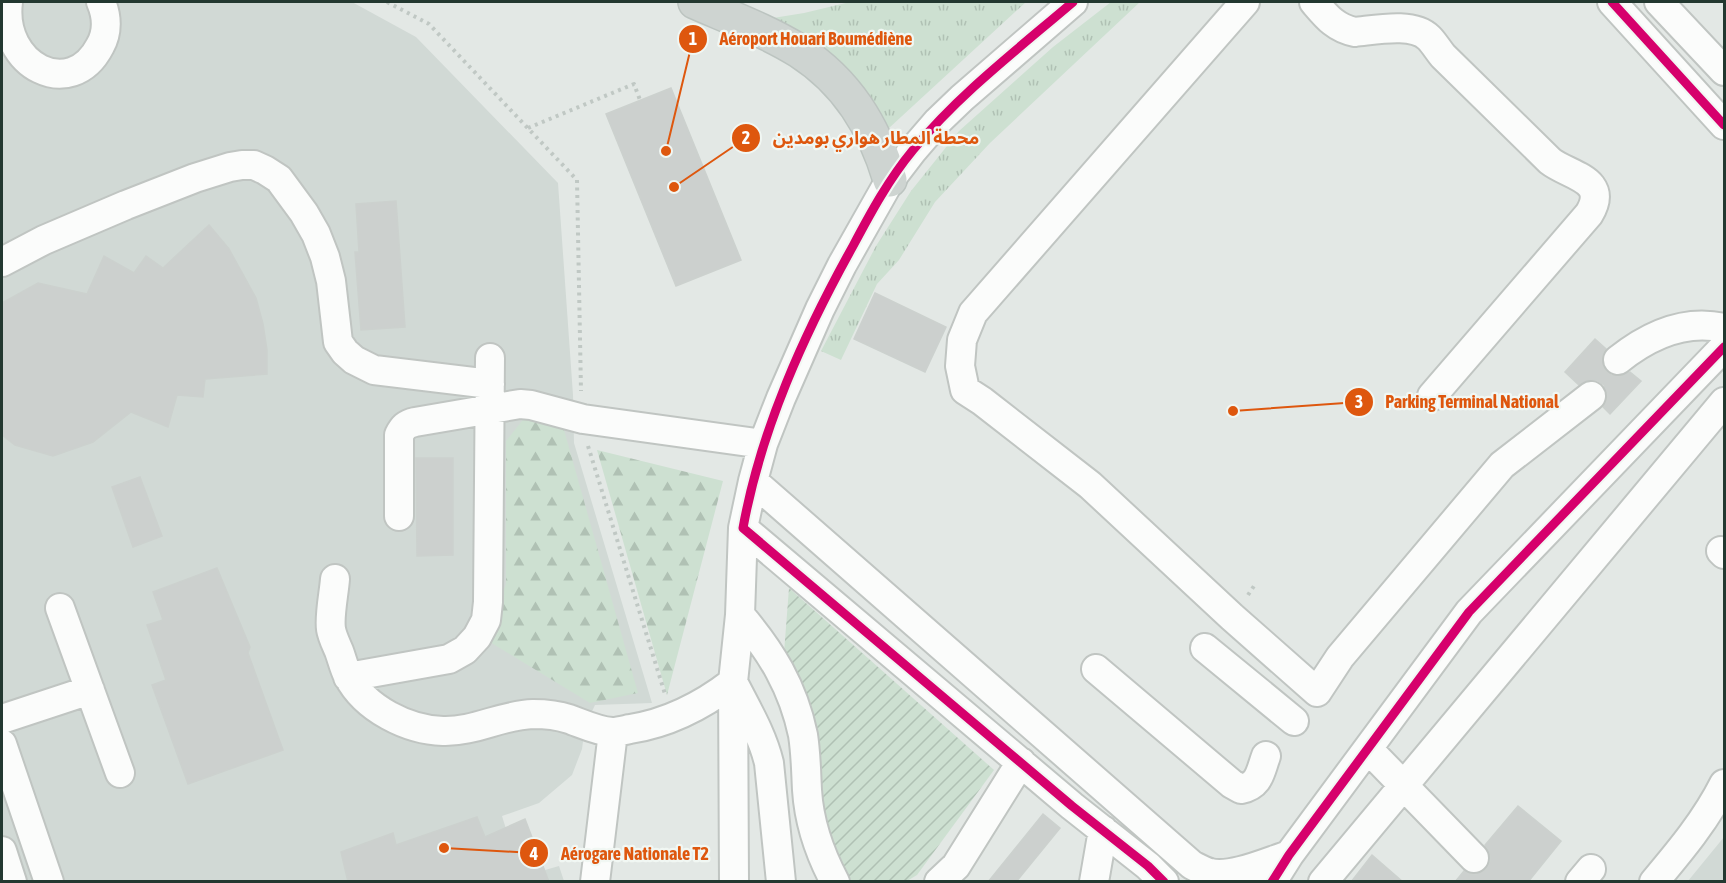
<svg xmlns="http://www.w3.org/2000/svg" width="1726" height="883" font-family="'Asap Condensed','Noto Sans Arabic',sans-serif">
	<style>
		.built { fill: #d1d9d5 }
		.grass { fill: url(#grass-tufts) }
		.forest { fill: url(#forest-firs) }
		.garden { fill: url(#garden-furrows) }
		.building { fill: #ccd0ce; stroke: #ccd1ce; stroke-width: 1.5 }
		.lines { fill: none; stroke-linecap: round; stroke-linejoin: round }
		.minor-casing { stroke: #c0c5c2; stroke-width: 32 }
		.major-casing { stroke: #bcc4c0; stroke-width: 36 }
		.path { stroke: #c0c8c4; stroke-width: 4; stroke-dasharray: 3 4.5; stroke-linecap: butt }
		.minor { stroke: #fbfcfb; stroke-width: 28 }
		.major { stroke: #ced4d1; stroke-width: 33 }
		.cycleway-casing { stroke: #f1f7f3; stroke-width: 13 }
		.cycleway { stroke: #d6006c; stroke-width: 9 }
		.leader { fill: none; stroke: #de570e; stroke-width: 2 }
		.callout-dot { fill: #de570e; stroke: #f1f7f3; stroke-width: 2 }
		.mark-label { font-size: 18px; text-anchor: middle; font-weight: bold; fill: #fff }
		.callout-label { font-size: 18px; text-anchor: middle; font-weight: bold; fill: #de570e; stroke: #f1f7f3; stroke-width: 4.5; stroke-linejoin: round; paint-order: stroke }
	</style>
	<defs>
		<pattern id="grass-tufts" width="24" height="20" patternUnits="userSpaceOnUse" patternTransform="scale(1.5)"><rect width="24" height="20" fill="#cde0d1"/><path d="M3 7l-1-3M5 7V3M7 7l1-3M15 17l-1-3M17 17v-4M19 17l1-3" fill="none" stroke="#b0c1b4"/></pattern>
		<pattern id="forest-firs" width="22" height="20" patternUnits="userSpaceOnUse" patternTransform="scale(1.5)"><rect width="22" height="20" fill="#cde0d1"/><path d="M5 1l3.5 6h-7zM16 11l3.5 6h-7z" fill="#b0c1b4"/></pattern>
		<pattern id="garden-furrows" width="10" height="10" patternUnits="userSpaceOnUse" patternTransform="scale(1.5)"><rect width="10" height="10" fill="#cde0d1"/><path d="M-1 1l2-2M0 10L10 0M9 11l2-2" fill="none" stroke="#b0c1b4"/></pattern>
	</defs>
	<rect width="100%" height="100%" fill="#e3e8e5"/>
	<path class="built" d="M 2,2 L 352,2 L 416,37 L 558,183 L 573,395 L 574,443 L 652,703 L 595,705 L 585,726 L 582,749 L 572,775 L 539,803 L 502,816 L 506,829 L 525,819 L 545,870 L 559,866 L 564,881 L 2,882 Z
		M 1724,837 L 1724,881 L 1688,881 Z"/>
	<path class="grass" d="M 850,2 L 1026,2 L 876,140 L 823,59 L 773,18 L 804,13 Z
		M 1111,2 L 1140,2 L 990,143 L 935,202 L 899,260 L 877,284 L 841,360 L 821,351 L 876,246 L 911,191 L 959,131 L 1053,47 Z"/>
	<path class="forest" d="M 554,414 L 564,430 L 638,693 L 590,703 L 480,636 L 494,615 L 506,584 L 506,441 L 526,416 Z
		M 597,450 L 723,481 L 667,695 Z"/>
	<path class="garden" d="M 789,588 L 994,770 L 917,875 L 907,881 L 849,881 L 844,877 L 829,843 L 784,653 Z"/>
	<path class="building" d="M 671,88 L 741,260 L 676,286 L 606,114 Z
		M 396,201 L 405,327 L 361,330 L 355,252 L 359,252 L 356,204 Z
		M 209,225 L 229,249 L 256,298 L 263,324 L 267,350 L 267,374 L 205,379 L 203,397 L 177,395 L 168,427 L 131,412 L 93,442 L 53,456 L 15,445 L 2,435 L 2,303 L 38,283 L 87,294 L 104,256 L 134,273 L 146,256 L 163,268 Z
		M 875,293 L 946,327 L 925,372 L 854,339 Z
		M 1595,339 L 1606,349 L 1603,354 L 1602,361 L 1605,370 L 1611,375 L 1619,376 L 1630,372 L 1641,381 L 1610,414 L 1603,407 L 1606,402 L 1607,394 L 1604,385 L 1598,381 L 1589,380 L 1579,385 L 1565,372 Z
		M 416,458 L 453,458 L 453,555 L 417,556 Z
		M 140,477 L 162,536 L 133,547 L 112,487 Z
		M 217,568 L 250,647 L 248,653 L 283,750 L 188,784 L 152,685 L 166,680 L 147,625 L 163,620 L 153,592 Z
		M 1518,806 L 1561,841 L 1528,882 L 1455,882 L 1464,871 L 1470,874 L 1477,874 L 1486,869 L 1490,862 L 1490,855 L 1485,845 Z
		M 1043,814 L 1060,828 L 1016,882 L 988,882 Z
		M 477,817 L 485,837 L 525,819 L 549,882 L 348,882 L 341,852 L 393,833 L 396,845 Z
		M 1372,855 L 1403,882 L 1351,882 Z"/>
	<g class="lines">
		<g class="minor-casing">
			<path id="minor" d="M 8,2 C 0,66 71,102 100,46 C 108,32 107,16 101,2
				M 1245,2 L 973,313 L 962,340 L 960,366 L 965,390 L 982,401 L 1090,485 L 1232,617 L 1317,692 L 1340,657 L 1502,465 L 1591,396
				M 1314,2 C 1326,16 1335,28 1355,32 C 1376,30 1413,22 1429,38 C 1434,43 1438,50 1443,56 L 1550,161 C 1569,176 1610,179 1589,214 L 1432,396
				M 1612,2 L 1724,125
				M 1659,2 L 1724,71
				M 2,262 L 44,240 L 126,205 L 195,178 L 230,167 L 242,165 L 254,165 L 265,170 L 279,179 L 304,213 L 316,234 L 325,257 L 331,281 L 338,342 L 345,352 L 354,360 L 374,370 L 490,384
				M 1618,360 C 1648,336 1685,319 1724,328
				M 753,481 L 1192,865 C 1198,868 1203,871 1210,873 C 1232,878 1267,862 1289,855
				M 399,516 L 399,435 C 403,427 406,424 415,422 L 520,404 L 531,405 L 583,419 L 763,444
				M 743,528 L 1072,806 L 1148,866 L 1164,882
				M 1721,551 L 1724,554
				M 335,579 C 334,593 329,616 331,629 C 332,636 336,644 339,651 C 342,659 344,668 348,676 C 365,709 408,730 443,731 C 474,732 502,715 533,714 C 545,714 557,715 569,719 C 583,724 597,731 612,732 C 618,732 625,730 630,729 C 669,723 702,706 733,682 C 746,708 762,734 769,763 L 781,882
				M 60,608 L 120,773
				M 740,615 C 771,651 793,687 803,735 C 806,754 806,771 807,790 C 809,822 820,854 835,882
				M 1205,648 L 1294,721
				M 1096,669 L 1232,784 L 1241,789 C 1260,785 1260,772 1266,756
				M 348,677 L 449,659 L 465,650 L 477,637 L 486,620 L 488,602 L 490,358
				M 2,719 L 90,690
				M 2,744 L 49,882
				M 1368,749 L 1474,858
				M 2,851 L 12,882
				M 595,882 L 613,732
				M 734,882 L 733,682 L 740,615 L 743,528 L 753,481 L 763,444 L 781,398 L 820,309 L 842,265 L 890,180 L 913,150 L 938,121 L 962,98 L 1073,2
				M 939,882 L 956,866 L 1021,762
				M 1094,882 L 1103,830
				M 1272,882 L 1289,855 L 1469,612 L 1724,347
				M 1323,882 L 1724,402
				M 1580,882 L 1591,869
				M 1654,882 C 1680,851 1706,820 1724,784"/>
		</g>
		<g class="major-casing">
			<path id="major" d="M 695,2 C 729,17 767,31 799,51 C 847,82 874,126 890,180"/>
		</g>
		<path class="path" d="M 387,2 L 429,24 L 577,180 L 581,391
			M 528,128 L 634,84 L 640,100
			M 588,446 L 665,694
			M 1248,595 L 1254,586"/>
		<use href="#minor" class="minor"/>
		<use href="#major" class="major"/>
		<g class="cycleway-casing">
			<path id="cycleway" d="M 1073,2 C 1018,49 959,94 913,150 C 889,179 871,212 853,246 C 804,334 761,429 743,528 L 1072,806 L 1148,866 L 1164,882
				M 1612,2 L 1724,125
				M 1272,882 L 1289,855 L 1469,612 L 1724,347"/>
		</g>
		<use href="#cycleway" class="cycleway"/>
	</g>
	<path class="leader" d="M666 151L693 39M674 187L746 138M1233 411L1359 402M444 848L534 853"/>
	<g class="callout-dot">
		<circle cx="666" cy="151" r="6"/>
		<circle cx="674" cy="187" r="6"/>
		<circle cx="1233" cy="411" r="6"/>
		<circle cx="444" cy="848" r="6"/>
		<circle cx="693" cy="39" r="15"/>
		<circle cx="746" cy="138" r="15"/>
		<circle cx="1359" cy="402" r="15"/>
		<circle cx="534" cy="853" r="15"/>
	</g>
	<g class="mark-label">
		<text x="693" y="45">1</text>
		<text x="746" y="144">2</text>
		<text x="1359" y="408">3</text>
		<text x="534" y="860">4</text>
	</g>
	<g class="callout-label">
		<text x="816" y="45">Aéroport Houari Boumédiène</text>
		<text x="876" y="144">محطة المطار هواري بومدين</text>
		<text x="1472" y="408">Parking Terminal National</text>
		<text x="635" y="860">Aérogare Nationale T2</text>
	</g>
	<rect width="1726" height="883" fill="none" stroke="#233830" stroke-width="6"/>
</svg>
